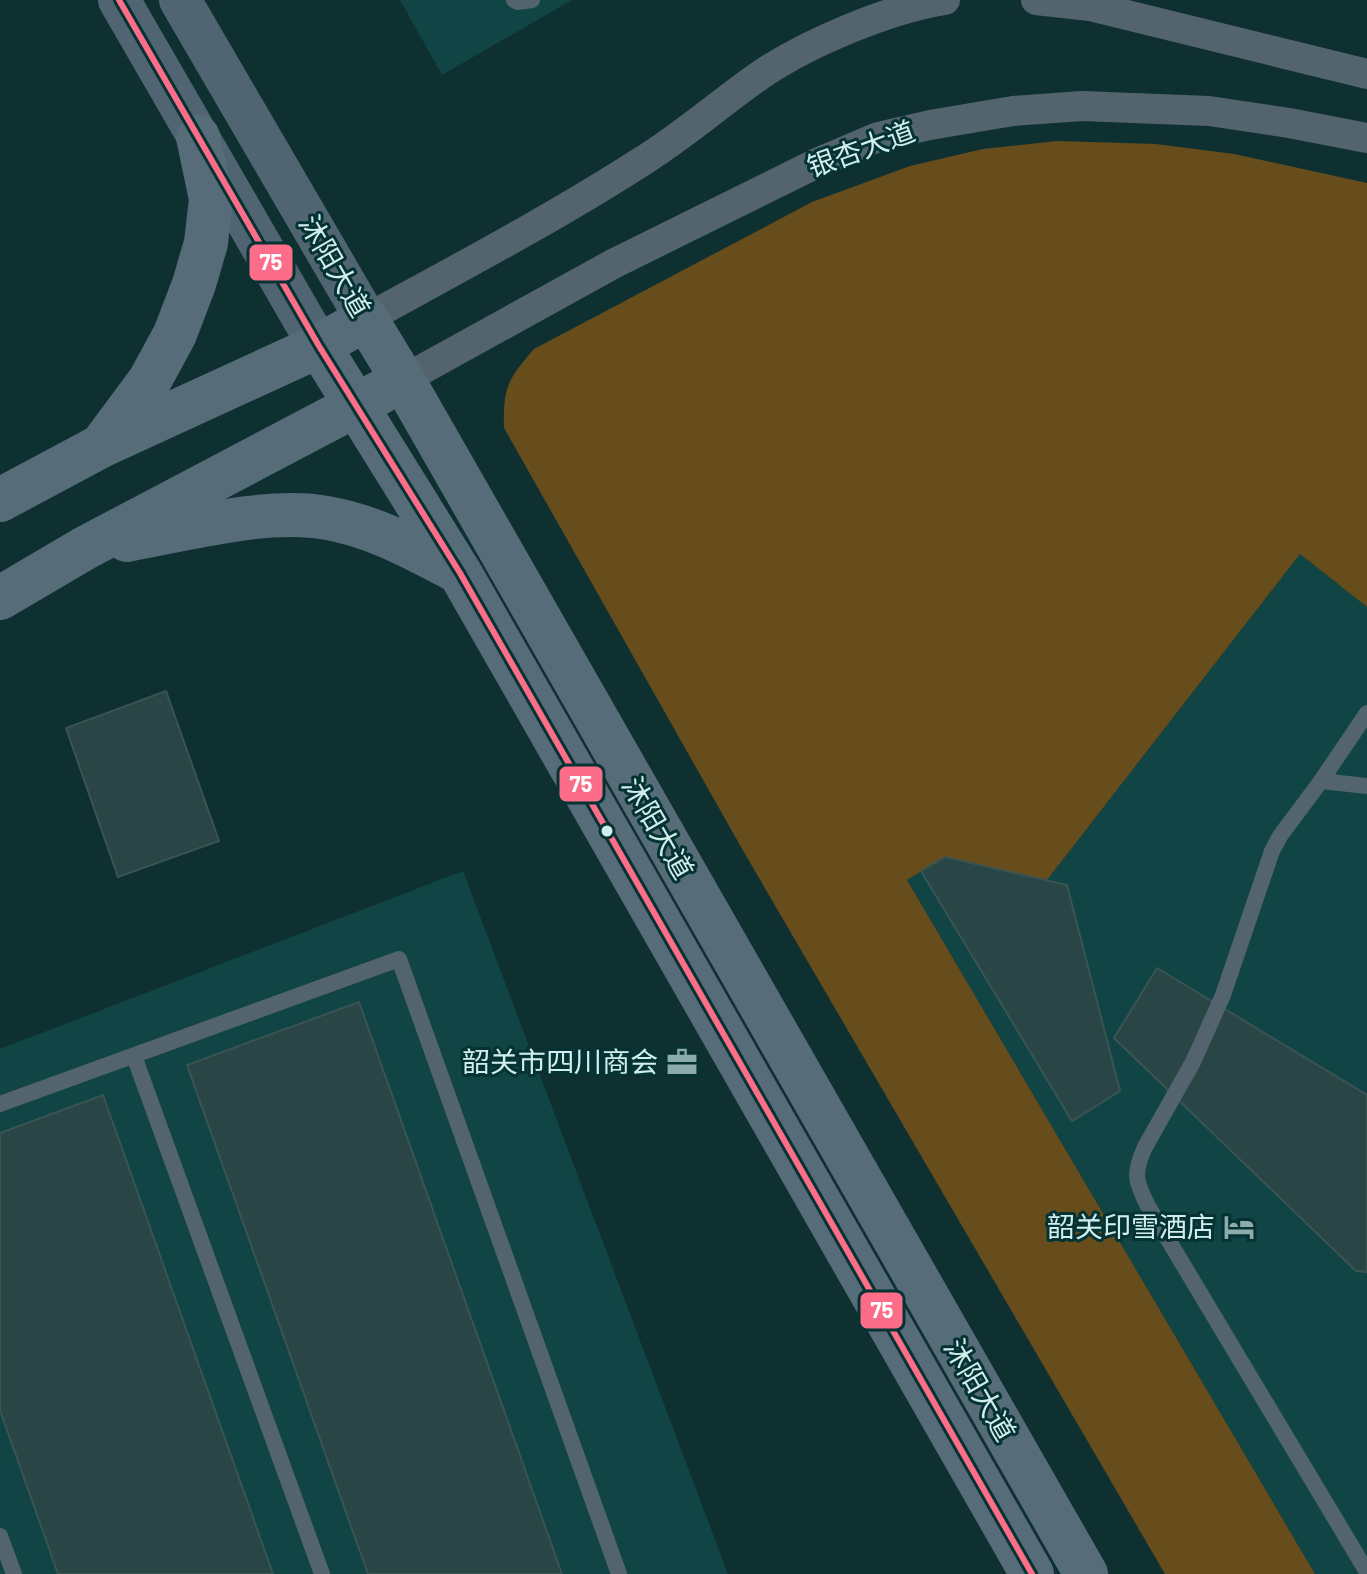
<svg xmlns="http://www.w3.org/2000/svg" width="1367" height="1574" font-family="Barlow,'Noto Sans SC',sans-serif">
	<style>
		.built { fill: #114445 }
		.green { fill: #664d1b }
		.building { fill: #294545; stroke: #3a5454; stroke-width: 2 }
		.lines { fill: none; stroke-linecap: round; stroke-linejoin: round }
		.lane { stroke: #53646f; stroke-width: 16 }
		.street { stroke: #53646f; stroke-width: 30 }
		.secondary { stroke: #506571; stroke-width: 42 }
		.primary { stroke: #566c78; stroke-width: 44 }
		.bus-1-casing { stroke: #053233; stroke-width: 12 }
		.bus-1 { stroke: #fb6d88; stroke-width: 6 }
		.bus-dot { fill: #d2eded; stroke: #053233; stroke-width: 3 }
		.labels { text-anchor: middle; stroke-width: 6; stroke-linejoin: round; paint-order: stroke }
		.street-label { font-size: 28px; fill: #d2eded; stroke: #053233 }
		.poi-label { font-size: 28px; fill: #d2eded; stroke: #053233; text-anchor: end }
		.line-badge { stroke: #053233; stroke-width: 3 }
		.badge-label { font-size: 22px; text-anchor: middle; font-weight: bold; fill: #fff }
	</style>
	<rect width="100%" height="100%" fill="#0f3031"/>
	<path class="built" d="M 400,0 L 572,0 L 442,75 Z
		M 1300,554 L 1367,607 L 1367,1574 L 1315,1574 L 907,880 L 945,857 L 1047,880 Z
		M 463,871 L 728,1574 L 0,1574 L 0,1049 Z"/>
	<path class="green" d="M 1057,141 L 1156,144 L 1234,154 L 1367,183 L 1367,607 L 1300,554 L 1047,880 L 945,857 L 907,880 L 1315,1574 L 1165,1574 L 745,854 L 504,428 C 503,387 508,379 534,349 L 812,202 L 910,166 L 983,149 Z"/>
	<path class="building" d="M 166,691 L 219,841 L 118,877 L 66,728 Z
		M 945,857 L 1067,885 L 1120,1091 L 1072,1121 L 921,871 Z
		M 1157,968 L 1367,1095 L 1367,1272 L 1356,1271 L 1114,1038 Z
		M 359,1002 L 562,1574 L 368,1574 L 187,1065 Z
		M 103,1095 L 273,1574 L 58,1574 L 0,1410 L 0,1133 Z"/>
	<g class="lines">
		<path class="lane" d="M 514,0 L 518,2 L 532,0
			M 1321,781 L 1367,713
			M 1367,786 L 1321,781 L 1280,836 L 1272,851 L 1223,995 L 1193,1062 L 1145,1147 C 1133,1173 1135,1181 1148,1206 L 1367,1572
			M 134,1056 L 322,1574
			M 0,1104 L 399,959 L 619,1574
			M 0,1536 L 14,1574"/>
		<path class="street" d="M 1036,0 L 1090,6 L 1367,74
			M 366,319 C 459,268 552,219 641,162 C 683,136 719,104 759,76 C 807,43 888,9 945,0
			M 403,380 L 613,264 L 819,162 L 878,137 L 930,125 L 1013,111 L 1082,106 L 1209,111 L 1289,123 L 1367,138"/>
		<path class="secondary" d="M 119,0 L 319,346
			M 180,0 L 366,319"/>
		<path class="primary" d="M 319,346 L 460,573 L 1032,1574
			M 104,442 L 150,380 L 175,334 L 194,284 L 206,243 L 211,199 L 198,137
			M 0,500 L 101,446 L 319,346 L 366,319 L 403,380 L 1086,1574
			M 127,540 C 186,529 269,507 327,518 C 374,526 415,549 457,571
			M 0,598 L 85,548 L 381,392"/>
		<g class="bus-1-casing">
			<path id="bus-1" d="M 119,0 L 319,346 L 460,573 L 1032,1574"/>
		</g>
		<use href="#bus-1" class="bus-1"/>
	</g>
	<defs>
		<g id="office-bare" transform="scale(2.4)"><path d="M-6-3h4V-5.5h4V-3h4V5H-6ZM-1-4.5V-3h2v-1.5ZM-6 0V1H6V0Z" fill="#8eabab" stroke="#053233" stroke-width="2.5" paint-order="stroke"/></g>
		<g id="hotel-bare" transform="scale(2.4)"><path d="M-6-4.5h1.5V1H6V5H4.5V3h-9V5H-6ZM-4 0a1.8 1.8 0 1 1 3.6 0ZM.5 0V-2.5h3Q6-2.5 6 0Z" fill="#8eabab" stroke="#053233" stroke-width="2.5" paint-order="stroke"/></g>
	</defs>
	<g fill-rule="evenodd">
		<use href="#office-bare" x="682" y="1062"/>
		<use href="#hotel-bare" x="1239" y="1227"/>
	</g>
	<circle class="bus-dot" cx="607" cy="831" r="7"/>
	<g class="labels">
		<g class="street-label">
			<text transform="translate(861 149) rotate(-20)" y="10">银杏大道</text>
			<text transform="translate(335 266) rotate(60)" y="10">沐阳大道</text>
			<text transform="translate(658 828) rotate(60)" y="10">沐阳大道</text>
			<text transform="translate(980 1390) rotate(60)" y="10">沐阳大道</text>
		</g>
		<g class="poi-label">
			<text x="658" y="1072">韶关市四川商会</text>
			<text x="1215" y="1237">韶关印雪酒店</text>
		</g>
	</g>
	<g class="line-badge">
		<rect x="248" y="243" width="46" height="39" rx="8" fill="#fb6d88"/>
		<rect x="558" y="765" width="46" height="38" rx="8" fill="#fb6d88"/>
		<rect x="859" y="1291" width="45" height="39" rx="8" fill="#fb6d88"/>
	</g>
	<g class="badge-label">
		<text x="271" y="270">75</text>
		<text x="581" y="792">75</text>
		<text x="882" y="1318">75</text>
	</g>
</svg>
